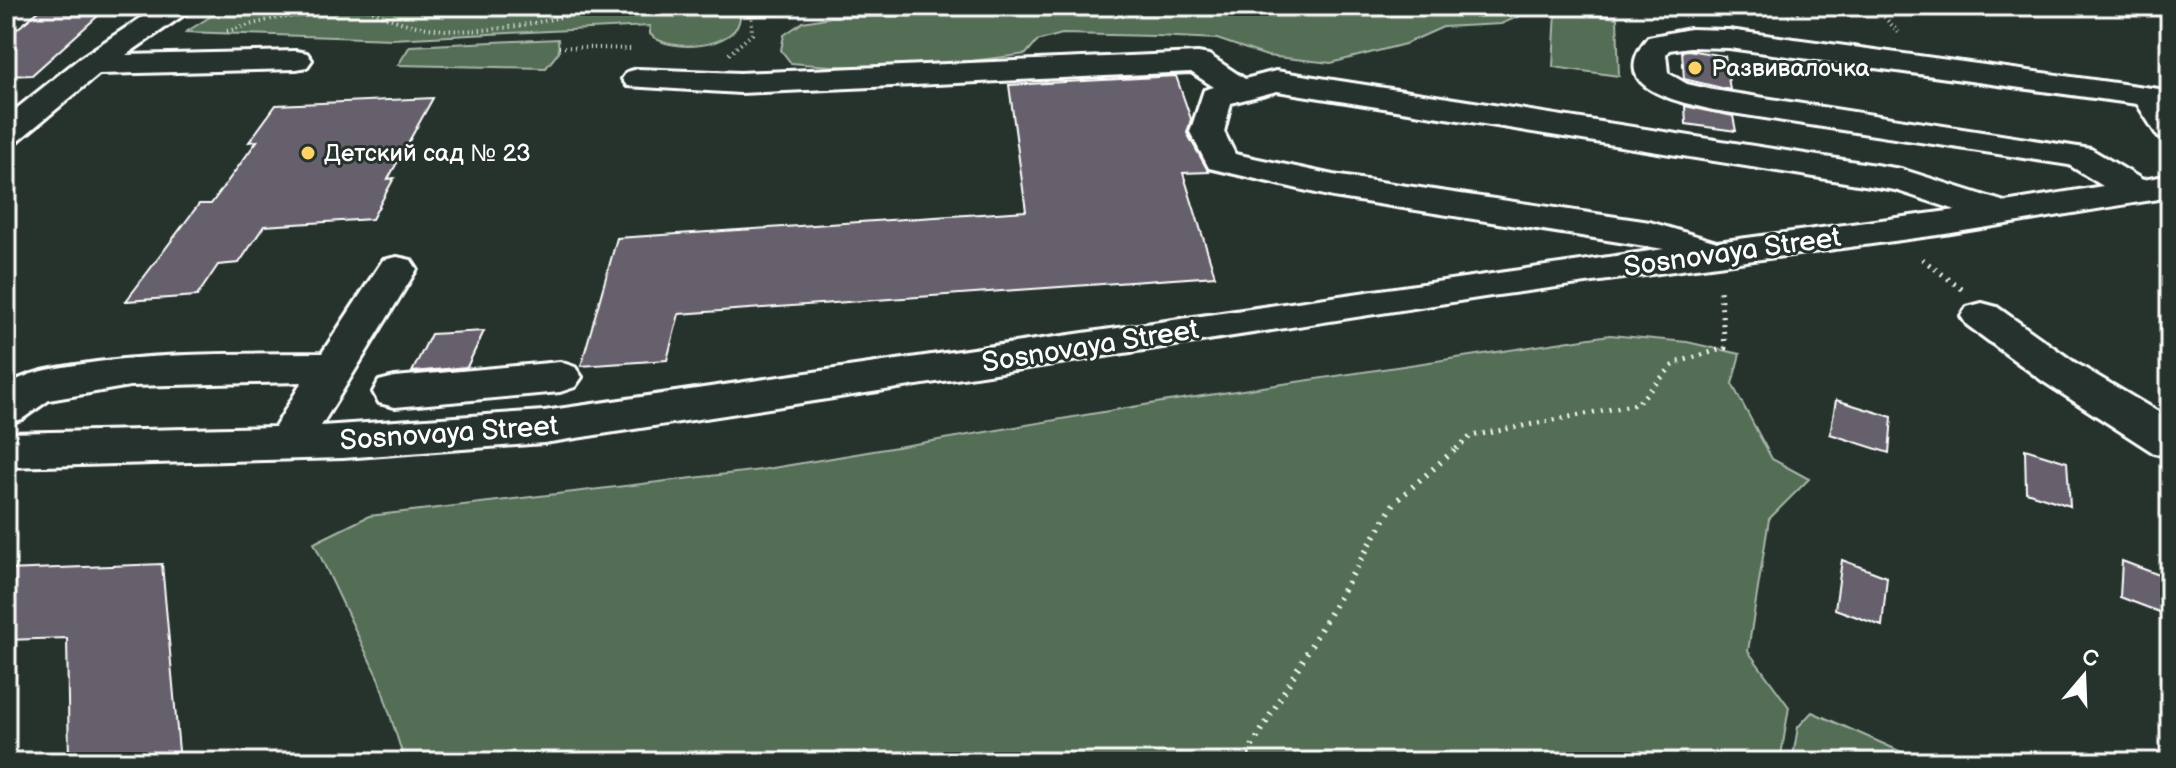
<svg xmlns="http://www.w3.org/2000/svg" width="2176" height="768" font-family="'Balsamiq Sans',sans-serif">
	<style>
		.green { fill: #536e55; stroke: #a9b6aa; stroke-width: 2 }
		.building { fill: #66616c; stroke: #fff; stroke-width: 2 }
		.lines { fill: none; stroke-linecap: round; stroke-linejoin: round }
		.minor-casing { stroke: #fff; stroke-width: 6 }
		.path-far2 { stroke: #fff; stroke-width: 4; stroke-dasharray: 1 4; stroke-linecap: butt }
		.path-far1 { stroke: #fff; stroke-width: 5; stroke-dasharray: 2 6; stroke-linecap: butt }
		.path { stroke: #fff; stroke-width: 6; stroke-dasharray: 2 7; stroke-linecap: butt }
		.minor { fill: #26332d; fill-rule: evenodd }
		.poi-dot { fill: #ffd166; stroke: #26332d; stroke-width: 3 }
		.labels { text-anchor: middle; stroke-width: 6; stroke-linejoin: round; paint-order: stroke }
		.far-poi-label { font-size: 24px; fill: #fff; stroke: #26332d; text-anchor: start }
		.street-label { font-size: 28px; fill: #fff; stroke: #26332d }
	</style>
	<rect width="100%" height="100%" fill="#26332d"/>
	<filter id="ink" filterUnits="userSpaceOnUse"><feTurbulence type="fractalNoise" baseFrequency=".0125" numOctaves="2"/><feDisplacementMap in="SourceGraphic" scale="16" xChannelSelector="R" yChannelSelector="G"/><feConvolveMatrix kernelMatrix="1 2 1 2 8 2 1 2 1" color-interpolation-filters="sRGB"/></filter>
	<g filter="url(#ink)">
		<path class="green" d="M 227,6 L 781,6 L 780,14 L 740,17 C 738,49 668,54 650,34 L 650,26 L 392,39 L 186,32 Z
			M 971,6 L 1288,6 L 1343,13 L 1349,6 L 1543,6 L 1501,24 L 1443,27 L 1405,44 L 1331,63 L 1267,56 L 1217,39 L 1156,36 L 1062,34 L 1037,41 L 1026,54 C 950,65 868,71 791,63 L 781,50 L 784,35 L 803,22 L 831,17 L 920,16 Z
			M 1556,10 L 1617,18 L 1619,76 L 1553,67 Z
			M 558,39 L 559,52 L 546,68 L 398,65 L 410,46 Z
			M 1610,335 L 1687,342 L 1740,354 L 1732,384 L 1772,459 L 1809,479 L 1769,519 L 1748,651 L 1789,707 L 1780,762 L 405,762 L 379,680 L 314,543 L 369,516 L 761,470 L 1162,402 Z
			M 1812,712 L 1924,762 L 1792,762 L 1798,727 Z"/>
		<path class="building" d="M 45,6 L 109,6 L 32,75 L 6,76 L 6,38 Z
			M 1688,50 L 1725,56 L 1730,90 L 1684,79 L 1682,51 Z
			M 1176,76 L 1191,119 L 1187,133 L 1209,172 L 1183,173 L 1215,276 L 679,314 L 667,360 L 581,366 L 617,238 L 1026,211 L 1009,85 Z
			M 433,98 L 388,179 L 394,178 L 372,219 L 264,226 L 239,263 L 218,265 L 197,296 L 126,301 L 199,204 L 211,204 L 257,141 L 249,142 L 276,105 Z
			M 1685,106 L 1733,116 L 1736,131 L 1686,124 Z
			M 484,331 L 467,367 L 412,372 L 431,334 Z
			M 1836,400 L 1892,417 L 1889,453 L 1830,434 Z
			M 2025,449 L 2067,462 L 2070,506 L 2026,492 Z
			M 1842,560 L 1887,577 L 1882,626 L 1835,609 Z
			M 2122,561 L 2170,579 L 2170,616 L 2120,597 Z
			M 162,564 L 180,762 L 69,762 L 67,638 L 6,640 L 6,570 Z"/>
		<g class="lines">
			<g class="minor-casing">
				<path id="minor" d="M 159,6 L 192,6 L 188,12 L 126,55 L 296,51 L 307,53 L 312,60 L 307,67 L 296,69 L 99,74 L 18,141 L 6,144 L 6,117 L 80,58 Z
					M 1690,29 L 1729,30 L 2159,89 L 2170,105 L 2170,140 L 2158,137 L 2137,104 L 1729,48 L 1690,47 L 1669,50 L 1666,54 L 1668,73 L 1687,84 L 1713,90 L 2091,149 L 2143,180 L 2170,175 L 2170,197 L 1945,234 L 1491,296 L 544,443 L 343,458 L 6,467 L 6,433 L 275,427 L 302,382 L 130,386 L 49,400 L 22,419 L 6,424 L 6,386 C 27,372 51,369 76,365 C 157,352 240,354 322,353 L 383,260 L 397,257 L 411,260 L 417,269 L 321,426 L 544,411 L 1664,249 L 1333,197 L 1209,168 L 1190,132 L 1204,90 L 1214,87 L 1191,72 L 740,93 L 627,86 L 622,79 L 627,72 L 638,69 L 740,73 L 1198,53 L 1209,55 L 1245,79 L 1276,71 L 1901,169 L 2005,202 L 2103,186 L 2069,165 L 1713,110 C 1675,100 1605,89 1648,37 ZM 1277,91 L 1895,190 L 1956,210 L 1717,242 L 1650,222 L 1333,175 L 1235,154 L 1224,132 L 1231,103 Z
					M 1982,303 L 1997,307 L 2074,362 L 2170,419 L 2170,458 L 2154,453 L 2044,382 L 1967,325 L 1961,316 L 1967,307 Z
					M 560,362 L 575,367 L 582,377 L 575,387 L 560,392 L 395,407 L 379,403 L 373,392 L 379,381 L 395,377 Z"/>
			</g>
			<path class="path-far2" d="M 364,6 C 435,48 526,28 601,6
				M 502,6 L 506,12 L 530,14 L 553,6
				M 725,6 L 744,6
				M 1874,6 L 1901,35
				M 1788,17 L 1817,6
				M 227,31 L 272,19 L 367,6
				M 559,47 L 633,49
				M 729,54 L 752,34 L 751,6"/>
			<path class="path-far1" d="M 1922,259 L 1962,289
				M 1456,449 L 1471,436 L 1637,404 L 1675,363 L 1725,348 L 1720,290"/>
			<path class="path" d="M 1243,762 L 1394,503 L 1458,447"/>
			<use href="#minor" class="minor"/>
		</g>
	</g>
	<g class="poi-dot">
		<circle cx="1695" cy="68" r="8"/>
		<circle cx="308" cy="153" r="8"/>
	</g>
	<g class="labels">
		<g class="far-poi-label">
			<text x="1711" y="76">Развивалочка</text>
			<text x="324" y="161">Детский сад № 23</text>
		</g>
		<g class="street-label">
			<text transform="translate(1732 251) rotate(-8)" y="10">Sosnovaya Street</text>
			<text transform="translate(1090 345) rotate(-9)" y="10">Sosnovaya Street</text>
			<text transform="translate(449 432) rotate(-4)" y="10">Sosnovaya Street</text>
		</g>
	</g>
	<rect width="2176" height="768" fill="none" stroke="#26332d" stroke-width="32"/>
	<rect x="16" y="16" width="2144" height="736" fill="none" stroke="#fff" stroke-width="3" filter="url(#ink)"/>
	<g transform="translate(2084 676) rotate(19)" stroke="#26332d" stroke-width="6" paint-order="stroke">
	<path d="M0-6L14 30L0 20L-14 30Z" fill="#ffffff"/>
	<text y="-12" font-size="22" font-weight="bold" text-anchor="middle" fill="#ffffff">С</text>
	</g>
</svg>
